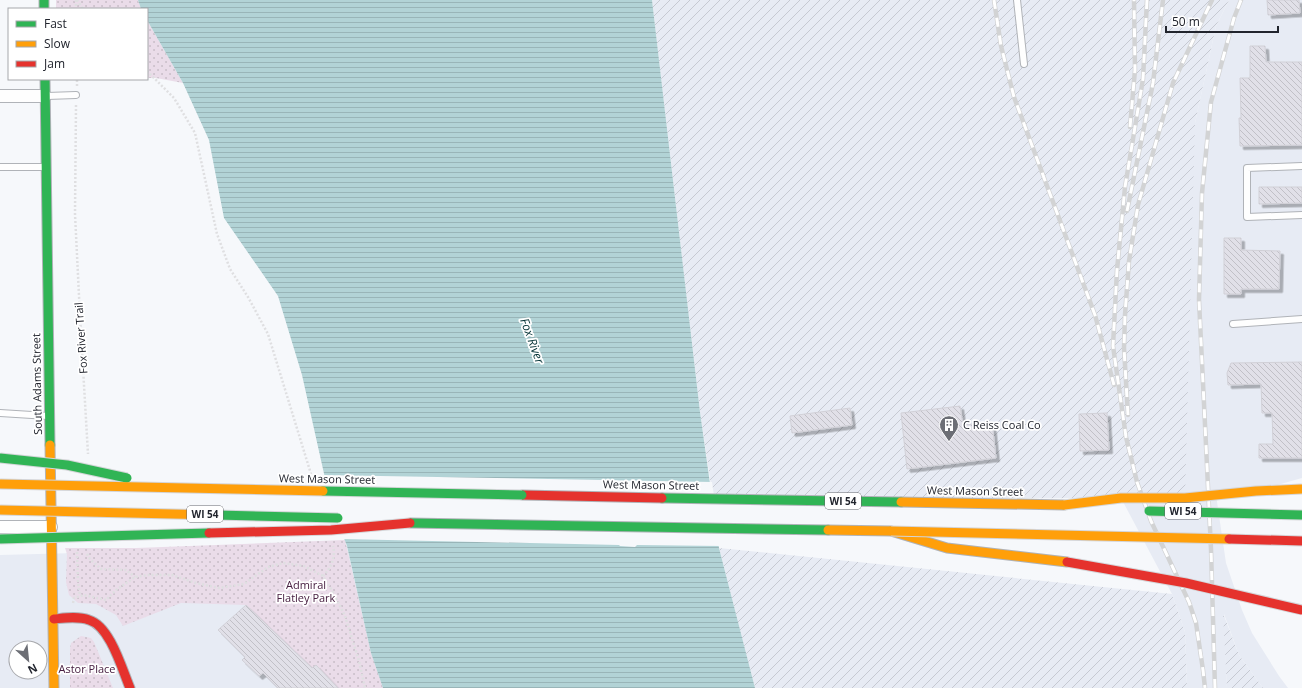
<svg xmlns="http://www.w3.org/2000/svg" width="1302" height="688" font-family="'Open Sans',sans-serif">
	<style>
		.built { fill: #e7ebf4; fill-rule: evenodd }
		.industrial { fill: url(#industrial-furrows) }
		.park { fill: url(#park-dots) }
		.water { fill: url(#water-rules) }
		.pier { fill: #f6f8fb }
		.building { fill: url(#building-back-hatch); stroke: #d1d0d7; filter: url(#shadow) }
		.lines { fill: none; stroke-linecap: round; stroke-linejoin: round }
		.lane-casing { stroke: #b0b3b8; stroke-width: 8 }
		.street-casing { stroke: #b0b3b8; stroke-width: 14 }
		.fast-casing { stroke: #b0b3b8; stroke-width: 11 }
		.slow-casing { stroke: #b0b3b8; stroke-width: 11 }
		.jam-casing { stroke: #b0b3b8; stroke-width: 11 }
		.path { stroke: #dfdfe1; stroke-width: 2.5; stroke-dasharray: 2 2; stroke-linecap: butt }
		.lane { stroke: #fefefe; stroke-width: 6 }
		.street { stroke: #fefefe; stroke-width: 12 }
		.fast { stroke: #30b455; stroke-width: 9 }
		.slow { stroke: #ff9f0a; stroke-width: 9 }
		.jam { stroke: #e5322d; stroke-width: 9 }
		.rail-casing { stroke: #d2d3d4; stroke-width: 4.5 }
		.rail { stroke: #fff; stroke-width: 3; stroke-dasharray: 9; stroke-linecap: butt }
		.fast-bridge-casing { stroke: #d4d5d8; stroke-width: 11; stroke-linecap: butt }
		.slow-bridge-casing { stroke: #d4d5d8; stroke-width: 11; stroke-linecap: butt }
		.jam-bridge-casing { stroke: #d4d5d8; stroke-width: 11; stroke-linecap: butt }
		.fast-bridge { stroke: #30b455; stroke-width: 9 }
		.slow-bridge { stroke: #ff9f0a; stroke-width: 9 }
		.jam-bridge { stroke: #e5322d; stroke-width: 9 }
		.labels { text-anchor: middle; stroke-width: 3.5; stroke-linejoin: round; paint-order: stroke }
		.shield { fill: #fff; stroke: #64666c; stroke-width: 1 }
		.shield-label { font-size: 10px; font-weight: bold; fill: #21242d }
		.street-label { font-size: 11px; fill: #21242d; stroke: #fff }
		.poi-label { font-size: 11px; fill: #21242d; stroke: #fff; text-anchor: start }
		.park-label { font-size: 11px; fill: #482042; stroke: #fff }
		.water-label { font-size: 12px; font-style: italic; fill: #063437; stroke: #fff }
	</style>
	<defs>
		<pattern id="industrial-furrows" width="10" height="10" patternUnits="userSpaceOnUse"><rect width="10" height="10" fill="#e7ebf4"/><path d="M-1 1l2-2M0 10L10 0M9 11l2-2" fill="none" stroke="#c6c9d2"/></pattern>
		<pattern id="park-dots" width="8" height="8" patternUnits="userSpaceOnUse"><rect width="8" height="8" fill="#eadce9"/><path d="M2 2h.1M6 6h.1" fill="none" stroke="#c8bdc8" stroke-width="1.8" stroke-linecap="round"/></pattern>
		<pattern id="water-rules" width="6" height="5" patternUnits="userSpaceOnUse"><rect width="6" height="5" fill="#b2d3d6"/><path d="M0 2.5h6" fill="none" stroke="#99b5b8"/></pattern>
		<pattern id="building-back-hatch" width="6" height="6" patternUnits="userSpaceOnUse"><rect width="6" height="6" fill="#e1e0e8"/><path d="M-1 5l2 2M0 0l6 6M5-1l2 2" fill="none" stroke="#c1c0c7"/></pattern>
		<filter id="shadow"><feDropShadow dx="3.5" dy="3.5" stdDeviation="0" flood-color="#0004"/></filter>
	</defs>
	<rect width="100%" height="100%" fill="#f6f8fb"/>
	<path class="built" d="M 1229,0 L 1302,0 L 1302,478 L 1256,491 L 1216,495 L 1226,563 L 1242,610 L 1252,633 L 1279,676 L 1288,688 L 1263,688 L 1239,655 L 1224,614 L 1227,688 L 1187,688 L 1185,632 L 1172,594 L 1121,498 L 1195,123 L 1216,26 Z
		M 347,546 L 371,653 L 383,688 L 0,688 L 0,555 ZM 16,648 L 40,648 L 40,672 L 16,672 Z"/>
	<path class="industrial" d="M 652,0 L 1229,0 L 1216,26 L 1195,123 L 1185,498 L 713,499 L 700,412 Z
		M 719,548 L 1172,594 L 1185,632 L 1187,688 L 755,688 Z
		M 1223,613 L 1239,655 L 1263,688 L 1227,688 Z"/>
	<path class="park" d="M 56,0 L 138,0 L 141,9 L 56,9 Z
		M 147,20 L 183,83 L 156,78 L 147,78 Z
		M 345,540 L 371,653 L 383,688 L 335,688 L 332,682 L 316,666 L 312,668 L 246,605 L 181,603 L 123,626 L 116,615 L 96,604 L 78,603 L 69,595 L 66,582 L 67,554 L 65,548 L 136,548 Z
		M 81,636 L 91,638 L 94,642 L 113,688 L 70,688 L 70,649 L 71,643 Z"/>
	<path class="water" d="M 138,0 L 652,0 L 700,412 L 719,548 L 755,688 L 383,688 L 371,653 L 347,546 L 331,505 L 302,375 L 278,296 L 224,218 L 209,140 L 183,83 L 147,20 L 147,9 L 141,9 Z"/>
	<path class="pier" d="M 322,475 L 712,482 L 721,546 L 637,545 L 635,547 L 620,546 L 619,545 L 343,539 L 329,506 Z"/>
	<path class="building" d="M 1267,0 L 1299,0 L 1300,13 L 1268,15 Z
		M 1250,46 L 1265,46 L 1266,62 L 1302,62 L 1302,145 L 1240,146 L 1239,118 L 1241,118 L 1240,78 L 1250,78 Z
		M 1259,187 L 1302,187 L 1302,203 L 1259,204 Z
		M 1224,238 L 1241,238 L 1241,250 L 1280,251 L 1279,289 L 1241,289 L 1241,294 L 1224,294 Z
		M 1302,362 L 1302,458 L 1259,458 L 1259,444 L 1273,444 L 1272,413 L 1262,413 L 1261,384 L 1228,385 L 1227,373 L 1231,363 Z
		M 960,406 L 963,425 L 992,422 L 996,458 L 907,469 L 901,413 Z
		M 850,408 L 852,425 L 792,433 L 790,416 Z
		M 1107,413 L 1109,450 L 1080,451 L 1079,414 Z
		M 246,605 L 312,668 L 316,665 L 338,688 L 278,688 L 263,673 L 259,676 L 242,660 L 245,657 L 218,630 Z"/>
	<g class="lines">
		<g class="lane-casing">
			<path id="lane" d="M 1017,0 L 1024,64
				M 47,96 L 76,95
				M 1302,166 L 1247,168 L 1247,217 L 1302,215
				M 0,167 L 45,167
				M 1233,324 L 1302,319
				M 0,413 L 48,416"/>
		</g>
		<g class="street-casing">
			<path id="street" d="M 0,96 L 45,96
				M 0,527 L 51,527"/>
		</g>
		<g class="fast-casing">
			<path id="fast" d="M 44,0 L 44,9
				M 45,79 L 50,445
				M 662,498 L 901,502
				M 410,523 L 828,530"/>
		</g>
		<g class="slow-casing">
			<path id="slow" d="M 50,445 L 54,688
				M 901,502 L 1064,505
				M 828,530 L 891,531 L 947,548 L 1067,562"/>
		</g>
		<g class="jam-casing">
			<path id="jam" d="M 522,495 L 662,498
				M 54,619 C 65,618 78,616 89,620 C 110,626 122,669 130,688"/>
		</g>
		<path class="path" d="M 76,0 L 76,9
			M 77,0 L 83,9
			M 147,71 L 174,98 L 195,133 L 217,234 L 230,269 L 248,297 L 268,334 L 311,474
			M 77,86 L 77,79
			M 76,105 L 75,214 L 80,316 L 88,454
			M 77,552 L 78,583 L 80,596
			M 87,554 L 90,559 L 101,569 L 126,570 L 135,577
			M 323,576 C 331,568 336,557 333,546
			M 73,603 L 74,598 L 84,595 L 106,600 L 116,590 L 135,577 L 147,575 L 172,575 L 196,583 L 219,588 L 244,584 L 268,567 L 283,563 L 304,566 L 323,576 L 334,594 L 345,616 L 359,661 L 365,688"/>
		<use href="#lane" class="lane"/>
		<use href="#street" class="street"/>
		<use href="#fast" class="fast"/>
		<use href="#slow" class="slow"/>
		<use href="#jam" class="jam"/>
		<g class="rail-casing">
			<path id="rail" d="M 994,0 L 1001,46 L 1014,97 L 1095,315 L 1114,385
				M 1147,0 L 1143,79 L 1125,187 L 1117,270 L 1113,346 L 1126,437 L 1137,482 L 1151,521 L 1189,602 L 1196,623 L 1203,670 L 1205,688
				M 1130,127 L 1135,70 L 1134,0
				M 1127,211 L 1153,83 L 1163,0
				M 1128,415 L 1124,348 L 1125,315 L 1129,261 L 1138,205 L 1173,83 L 1212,0
				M 1215,688 L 1211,549 L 1199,300 L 1202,193 L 1211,102 L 1234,18 L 1241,0"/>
		</g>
		<use href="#rail" class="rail"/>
		<g class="fast-bridge-casing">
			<path id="fast-bridge" d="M 0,458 L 67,465 L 127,478
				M 323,491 L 522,495
				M 1149,511 L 1302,515
				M 216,515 L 338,518
				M 0,539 L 209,533"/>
		</g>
		<g class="slow-bridge-casing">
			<path id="slow-bridge" d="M 0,484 L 323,491
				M 1064,505 L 1121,498 L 1185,498 L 1256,491 L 1302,489
				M 0,510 L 216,515
				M 891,531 L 1229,539"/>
		</g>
		<g class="jam-bridge-casing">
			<path id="jam-bridge" d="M 209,533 L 331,530 L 410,523
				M 1229,539 L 1302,541
				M 1067,562 L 1186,583 L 1302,610"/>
		</g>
		<use href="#fast-bridge" class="fast-bridge"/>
		<use href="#slow-bridge" class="slow-bridge"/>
		<use href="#jam-bridge" class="jam-bridge"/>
	</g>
	<defs>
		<g id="building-pin" transform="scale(1)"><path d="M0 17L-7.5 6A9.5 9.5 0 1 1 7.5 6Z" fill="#6c6e75" stroke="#fff"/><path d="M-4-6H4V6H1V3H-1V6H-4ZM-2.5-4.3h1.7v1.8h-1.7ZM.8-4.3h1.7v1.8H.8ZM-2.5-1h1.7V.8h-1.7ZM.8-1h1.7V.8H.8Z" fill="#fff"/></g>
	</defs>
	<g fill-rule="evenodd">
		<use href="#building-pin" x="949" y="425"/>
	</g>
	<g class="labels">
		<g class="shield">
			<rect x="825" y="493" width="36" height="16" rx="3"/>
			<rect x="1165" y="503" width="36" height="16" rx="3"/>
			<rect x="187" y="506" width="36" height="16" rx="3"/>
		</g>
		<g class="shield-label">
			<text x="843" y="505">WI 54</text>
			<text x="1183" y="515">WI 54</text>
			<text x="205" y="518">WI 54</text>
		</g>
		<g class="street-label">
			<text transform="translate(81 338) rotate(-94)" y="4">Fox River Trail</text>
			<text transform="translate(37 384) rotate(-91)" y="4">South Adams Street</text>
			<text transform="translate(327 479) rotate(1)" y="4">West Mason Street</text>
			<text transform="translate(651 485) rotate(1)" y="4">West Mason Street</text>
			<text transform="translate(975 491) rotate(1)" y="4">West Mason Street</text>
		</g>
		<g class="poi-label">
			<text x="963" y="429">C Reiss Coal Co</text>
		</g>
		<g class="park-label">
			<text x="306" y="589">Admiral<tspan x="306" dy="13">Flatley Park</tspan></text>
			<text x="87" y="673">Astor Place</text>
		</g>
		<g class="water-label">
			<text transform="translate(532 341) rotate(70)" y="4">Fox River</text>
		</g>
	</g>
	<rect x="8" y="8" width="140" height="72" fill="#ffffff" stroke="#a6a7ab"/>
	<rect x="16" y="21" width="20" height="6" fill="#30b455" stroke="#a6a7ab"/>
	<text x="44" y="28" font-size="12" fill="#21242d">Fast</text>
	<rect x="16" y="41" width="20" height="6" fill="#ff9f0a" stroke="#a6a7ab"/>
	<text x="44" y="48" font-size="12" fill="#21242d">Slow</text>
	<rect x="16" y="61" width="20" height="6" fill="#e5322d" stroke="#a6a7ab"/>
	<text x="44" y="68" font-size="12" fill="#21242d">Jam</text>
	<g transform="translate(28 660) rotate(153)"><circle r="19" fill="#ffffff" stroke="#a6a7ab"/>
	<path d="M0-3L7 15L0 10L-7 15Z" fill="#6c6e75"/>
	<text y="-6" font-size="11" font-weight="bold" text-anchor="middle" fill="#21242d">N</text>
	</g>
	<path d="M1166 26v6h112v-6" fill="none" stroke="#21242d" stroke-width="2"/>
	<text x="1172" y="26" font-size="12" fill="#21242d" stroke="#ffffff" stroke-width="3" paint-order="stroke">50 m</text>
</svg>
